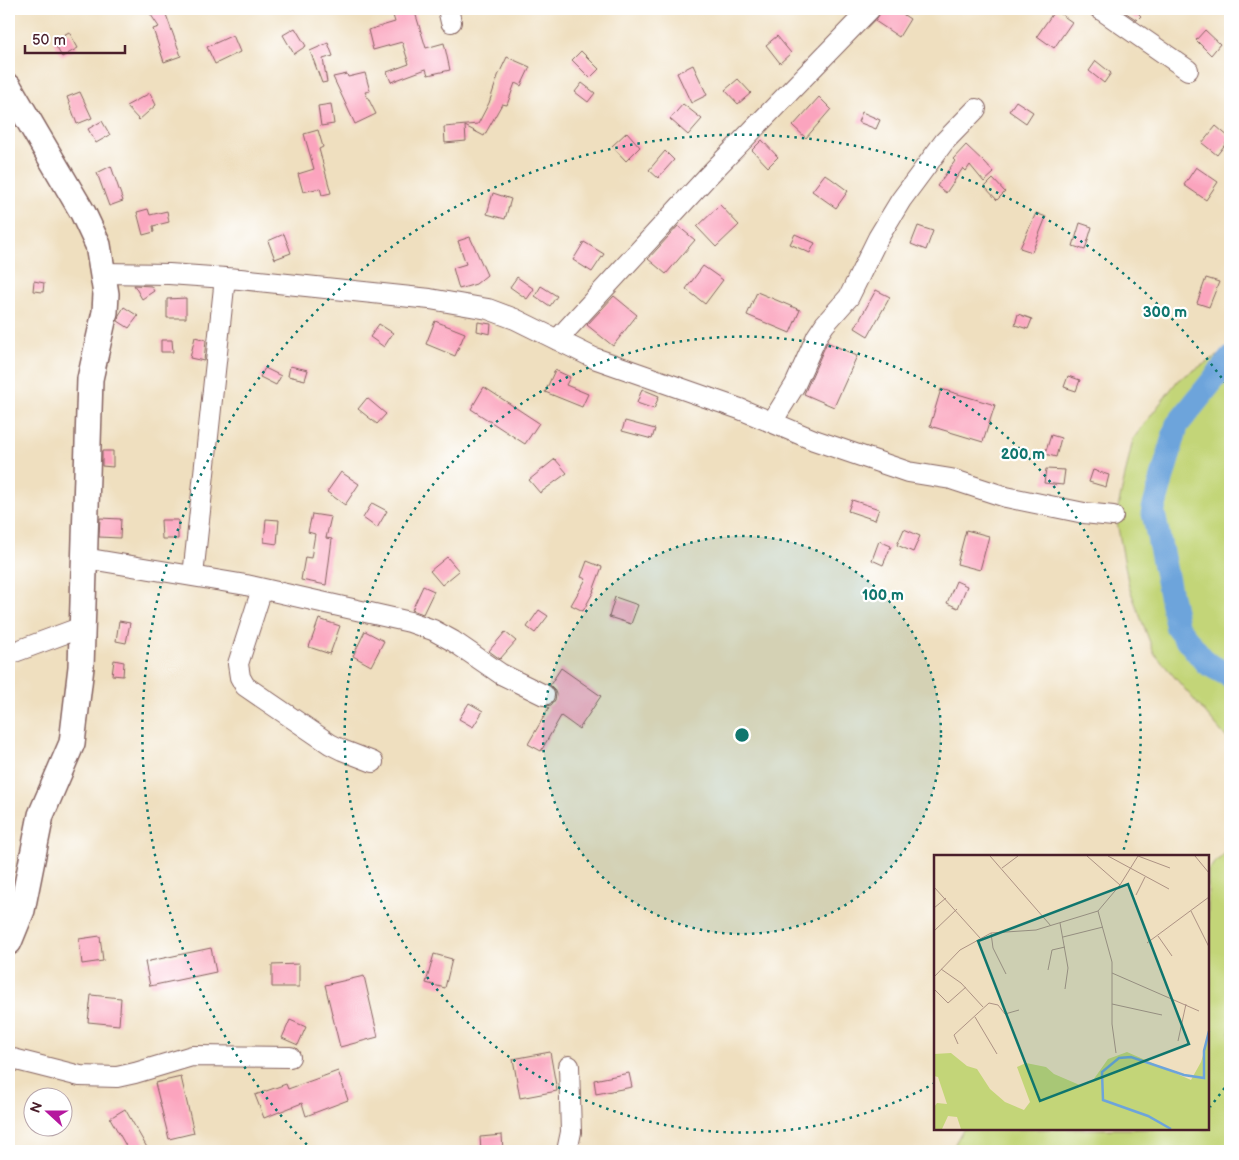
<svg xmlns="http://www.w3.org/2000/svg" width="1239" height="1160" font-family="'Balsamiq Sans',sans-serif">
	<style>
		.green { fill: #c3d578; stroke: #867a52 }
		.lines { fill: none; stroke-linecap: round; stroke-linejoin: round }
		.river { stroke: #6da4db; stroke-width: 24 }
		.building { fill: #fba4be }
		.minor-casing { stroke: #84625f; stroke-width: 22 }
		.major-casing { stroke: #84625f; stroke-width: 28 }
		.minor { stroke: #fff; stroke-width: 20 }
		.major { stroke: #fff; stroke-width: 25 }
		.ring { fill: none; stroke: #0f766e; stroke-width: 2.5; stroke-dasharray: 2.5 5 }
		.inset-river { fill: none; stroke: #6da4db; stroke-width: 2.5 }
		.inset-road { fill: none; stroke: #ad9284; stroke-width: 1 }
		.view { fill: #0f766e; fill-opacity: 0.15; stroke: #0f766e; stroke-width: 2.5 }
		.inset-edge { fill: none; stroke: #4a1f2b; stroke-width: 2.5 }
		.centre { fill: #0f766e; stroke: #fff; stroke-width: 2.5 }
		.ring-label { font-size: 15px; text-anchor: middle; font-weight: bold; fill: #0f766e; stroke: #fff; stroke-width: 4.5; stroke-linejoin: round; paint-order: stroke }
	</style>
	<rect width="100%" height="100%" fill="#fff"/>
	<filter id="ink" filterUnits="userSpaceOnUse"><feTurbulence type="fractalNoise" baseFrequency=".02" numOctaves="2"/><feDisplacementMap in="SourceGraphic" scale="10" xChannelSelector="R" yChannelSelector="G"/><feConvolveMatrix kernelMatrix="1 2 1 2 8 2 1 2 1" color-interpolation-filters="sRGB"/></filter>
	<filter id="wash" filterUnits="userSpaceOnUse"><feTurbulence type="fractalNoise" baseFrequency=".0096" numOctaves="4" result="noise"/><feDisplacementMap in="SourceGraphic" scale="20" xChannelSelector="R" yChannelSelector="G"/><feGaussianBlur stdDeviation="1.12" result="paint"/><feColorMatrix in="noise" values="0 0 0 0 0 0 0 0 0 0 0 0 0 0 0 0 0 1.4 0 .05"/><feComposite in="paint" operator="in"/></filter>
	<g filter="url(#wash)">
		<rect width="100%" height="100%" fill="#efdfbf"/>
		<path class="green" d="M 1230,348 L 1230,742 L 1154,653 L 1129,587 L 1116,517 L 1133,439 L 1178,380 Z
			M 1230,848 L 1230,1151 L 951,1151 L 963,1129 L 1208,1129 L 1208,870 Z"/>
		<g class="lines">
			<path class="river" d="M 1230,359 L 1177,425 L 1153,511 L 1177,627 L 1206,663 L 1230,676"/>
		</g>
		<g id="blocks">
			<path class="building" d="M 147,9 L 164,9 L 181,56 L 164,62 L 153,29 L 159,27 Z
				M 391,9 L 414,9 L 426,48 L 444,43 L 450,70 L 428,75 L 426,69 L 391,82 L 387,72 L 409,64 L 402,42 L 373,50 L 368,30 L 395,22 Z
				M 882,9 L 895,9 L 910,19 L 899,37 L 875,21 L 881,12 Z
				M 1120,9 L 1134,9 L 1141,16 L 1137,20 Z
				M 1055,10 L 1072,22 L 1054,48 L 1037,36 Z
				M 295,28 L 306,46 L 294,54 L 283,35 Z
				M 1205,30 L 1220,44 L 1211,55 L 1196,40 Z
				M 69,32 L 78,48 L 62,57 L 53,41 Z
				M 233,35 L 240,52 L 215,64 L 207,47 Z
				M 777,36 L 791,53 L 780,63 L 766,45 Z
				M 328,43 L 333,56 L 323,59 L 327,82 L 322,83 L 310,51 Z
				M 581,51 L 599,69 L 590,78 L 572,60 Z
				M 507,57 L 530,67 L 521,86 L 515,83 L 507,105 L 502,104 L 484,136 L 465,126 L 466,141 L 445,143 L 444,127 L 478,124 L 489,103 L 498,76 Z
				M 1096,61 L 1111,73 L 1104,83 L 1089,71 Z
				M 693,65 L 707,95 L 691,103 L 677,73 Z
				M 365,73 L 370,91 L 365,92 L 376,114 L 355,124 L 333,77 L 347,74 L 348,77 Z
				M 738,79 L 751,93 L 738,104 L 725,90 Z
				M 582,83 L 595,93 L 588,102 L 575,92 Z
				M 80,92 L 92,118 L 77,124 L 67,97 Z
				M 150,93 L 156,105 L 139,120 L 126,106 Z
				M 819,97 L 831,109 L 806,138 L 793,126 Z
				M 1016,101 L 1033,112 L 1026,123 L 1009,111 Z
				M 331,104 L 334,124 L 321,126 L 318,106 Z
				M 683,104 L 702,119 L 688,135 L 670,119 Z
				M 862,112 L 880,120 L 876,129 L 858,122 Z
				M 102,121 L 110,135 L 96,143 L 88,129 Z
				M 1216,126 L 1230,138 L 1217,155 L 1202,143 Z
				M 318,130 L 323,147 L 319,149 L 331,193 L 322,195 L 320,188 L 303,192 L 298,174 L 314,169 L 304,134 Z
				M 627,132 L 640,147 L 626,161 L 612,146 Z
				M 762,140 L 778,157 L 768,167 L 752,150 Z
				M 966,145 L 985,163 L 994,173 L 984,182 L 970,165 L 966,171 L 963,168 L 946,193 L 937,186 L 955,161 L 953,159 Z
				M 665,151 L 674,160 L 658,178 L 649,170 Z
				M 111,166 L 123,201 L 109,206 L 97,173 Z
				M 1196,167 L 1218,182 L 1206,200 L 1184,185 Z
				M 825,174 L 848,191 L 836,208 L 812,191 Z
				M 993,179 L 1005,192 L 997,200 L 985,187 Z
				M 493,193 L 511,199 L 505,219 L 487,214 Z
				M 720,205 L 739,225 L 716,247 L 697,227 Z
				M 148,209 L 150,215 L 167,211 L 169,222 L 153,226 L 154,232 L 143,235 L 137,212 Z
				M 1036,213 L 1046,217 L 1032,252 L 1020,248 Z
				M 1080,223 L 1092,227 L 1085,250 L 1073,246 Z
				M 678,226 L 695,240 L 666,274 L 648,259 Z
				M 918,226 L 933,231 L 926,250 L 911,244 Z
				M 284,234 L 291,253 L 275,259 L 268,241 Z
				M 795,234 L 815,243 L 810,253 L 790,244 Z
				M 470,237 L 487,275 L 476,284 L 459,289 L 453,268 L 466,264 L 458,241 Z
				M 584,242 L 604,254 L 592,272 L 573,260 Z
				M 703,266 L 723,280 L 705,304 L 686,289 Z
				M 517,277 L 534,289 L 527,299 L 510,287 Z
				M 1206,278 L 1219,282 L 1209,307 L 1197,303 Z
				M 34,281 L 44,283 L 43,292 L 33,291 Z
				M 134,285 L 151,286 L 154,291 L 142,299 Z
				M 541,286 L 557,296 L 550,306 L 535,296 Z
				M 876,290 L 890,297 L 868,336 L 855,328 Z
				M 757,292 L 800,310 L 790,333 L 747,315 Z
				M 614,296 L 637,315 L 613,346 L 587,325 Z
				M 186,298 L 186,318 L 167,318 L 167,299 Z
				M 124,307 L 138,316 L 129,328 L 118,321 L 119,315 Z
				M 1018,314 L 1032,319 L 1028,329 L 1015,325 Z
				M 435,321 L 465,333 L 455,356 L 426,344 Z
				M 478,322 L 491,324 L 490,334 L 477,331 Z
				M 379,324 L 393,333 L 384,347 L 370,337 Z
				M 195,337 L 206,340 L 204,361 L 190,358 Z
				M 161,340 L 172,340 L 173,352 L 161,352 Z
				M 827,342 L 857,356 L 834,407 L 804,394 Z
				M 290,366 L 308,370 L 305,380 L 288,376 Z
				M 265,368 L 281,376 L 276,385 L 260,377 Z
				M 555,370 L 570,377 L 566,385 L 588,394 L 582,407 L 545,392 Z
				M 1068,376 L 1080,380 L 1076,391 L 1064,387 Z
				M 484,387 L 539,423 L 525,444 L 471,409 Z
				M 642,389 L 659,396 L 654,409 L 637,403 Z
				M 941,389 L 995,405 L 983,442 L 930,426 Z
				M 367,398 L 386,414 L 377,424 L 358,409 Z
				M 625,421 L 655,429 L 652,439 L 622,431 Z
				M 1051,435 L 1061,438 L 1056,457 L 1045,454 Z
				M 102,451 L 113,451 L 113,467 L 102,466 Z
				M 555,459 L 567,473 L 540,493 L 529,480 Z
				M 1046,469 L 1065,470 L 1063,485 L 1044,483 Z
				M 1093,470 L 1109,475 L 1106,487 L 1089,482 Z
				M 341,472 L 359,484 L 345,505 L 327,492 Z
				M 852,500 L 879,509 L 875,520 L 848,511 Z
				M 372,503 L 387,511 L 377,528 L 363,518 Z
				M 312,514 L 331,517 L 326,538 L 332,539 L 326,585 L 301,580 L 305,557 L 311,558 L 315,534 L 308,532 Z
				M 100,518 L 121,519 L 120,538 L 99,537 Z
				M 266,519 L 279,520 L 277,544 L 264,542 Z
				M 161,520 L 178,520 L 178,539 L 162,539 Z
				M 904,529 L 920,536 L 913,552 L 897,545 Z
				M 966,530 L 989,536 L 980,570 L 957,564 Z
				M 879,541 L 891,546 L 883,565 L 872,560 Z
				M 447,557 L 459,571 L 442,585 L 430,571 Z
				M 587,561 L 602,567 L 593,591 L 594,591 L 583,611 L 571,605 L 586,579 L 581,577 Z
				M 956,581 L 967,586 L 958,608 L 947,603 Z
				M 423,586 L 434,591 L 423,614 L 412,610 Z
				M 615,597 L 638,605 L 631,624 L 609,617 Z
				M 539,610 L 548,616 L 535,633 L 527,627 Z
				M 319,619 L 340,626 L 330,654 L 309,647 Z
				M 119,621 L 130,623 L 126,643 L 116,641 Z
				M 365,631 L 384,641 L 371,666 L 353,656 Z
				M 505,632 L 516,641 L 500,659 L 489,651 Z
				M 114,660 L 124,662 L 123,676 L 112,675 Z
				M 561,668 L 601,696 L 579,729 L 561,716 L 541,751 L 528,744 L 549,708 L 546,706 L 551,705 L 555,700 L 556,694 L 554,689 L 550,685 Z
				M 469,703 L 483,711 L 473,727 L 459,719 Z
				M 100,936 L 103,961 L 82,964 L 79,939 Z
				M 211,948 L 216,972 L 150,986 L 145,962 Z
				M 434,954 L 452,959 L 445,988 L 426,983 Z
				M 299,964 L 299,987 L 272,987 L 272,965 Z
				M 364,976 L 378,1037 L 340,1047 L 325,985 Z
				M 91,995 L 121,998 L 119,1025 L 88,1022 Z
				M 290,1020 L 306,1027 L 298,1045 L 282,1038 Z
				M 550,1052 L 557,1091 L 520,1098 L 513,1059 Z
				M 338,1071 L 348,1100 L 306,1116 L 302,1103 L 264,1118 L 255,1095 L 286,1084 L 288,1089 Z
				M 629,1073 L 632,1087 L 596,1094 L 594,1080 Z
				M 181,1077 L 194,1133 L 169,1139 L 155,1083 Z
				M 125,1109 L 149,1151 L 129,1151 L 110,1118 Z
				M 502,1135 L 503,1151 L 481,1151 L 480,1137 Z"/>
		</g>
	</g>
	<g filter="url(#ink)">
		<use href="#blocks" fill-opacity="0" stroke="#84625f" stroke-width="1"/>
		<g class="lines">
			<g class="minor-casing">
				<path id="minor" d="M 448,9 L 451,22
					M 1100,9 L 1188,70
					M 103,273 L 169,274 L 240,279 L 430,299 L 488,309 L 515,319 L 594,358 L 740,409 L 814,440 L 908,472 L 951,479 L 1006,497 L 1084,513 L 1113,516
					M 557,340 L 707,177 L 870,9
					M 772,422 L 795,385 L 817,336 L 825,324 L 849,297 L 878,238 L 901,200 L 944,142 L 976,109
					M 84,558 L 246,585 L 410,622 L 433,630 L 453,641 L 501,674 L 544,695
					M 193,576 L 225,278
					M 262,589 L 238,664 L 240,677 L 245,686 L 330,744 L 342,750 L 373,762
					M 9,654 L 82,627
					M 9,1058 L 80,1076 L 117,1077 L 135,1073 L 192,1056 L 290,1057
					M 567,1151 L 571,1132 L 569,1066"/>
			</g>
			<g class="major-casing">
				<path id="major" d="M 9,87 L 83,213 L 98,245 L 106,294 L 105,312 L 90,379 L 81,667 L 72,743 L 41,815 L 22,910 L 9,942"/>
			</g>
			<use href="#minor" class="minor"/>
			<use href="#major" class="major"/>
		</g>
	</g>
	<circle cx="742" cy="735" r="199" fill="#0f766e" fill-opacity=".12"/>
	<g class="ring">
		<circle cx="742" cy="735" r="199"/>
		<path d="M935 1083A398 398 0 1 1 1122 855"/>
		<path d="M1229 1082A598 598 0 0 1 1210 1107M312 1150A598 598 0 1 1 1229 388"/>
	</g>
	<g transform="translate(934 855)">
		<rect width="275" height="275" fill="#efdfbf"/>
		<path d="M 275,180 L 275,274 L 27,274 L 23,262 L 14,261 L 8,274 L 0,274 L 0,252 L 3,248 L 13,249 L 4,222 L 0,221 L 0,199 L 17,198 L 33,211 L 43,214 L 56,234 L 71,247 L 90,255 L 96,247 L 83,212 L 92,208 L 112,212 L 120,219 L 148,231 L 157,228 L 174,204 L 193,197 L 257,225 L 267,207 Z" fill="#c3d578"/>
		<path class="inset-river" d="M 237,274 L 214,261 L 169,245 L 168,217 L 185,203 L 197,202 L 250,220 L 270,223 L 270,196 L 275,176"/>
		<path class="inset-road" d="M 56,1 L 117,71M 153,1 L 186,30M 174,1 L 235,34M 204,1 L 236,13M 261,1 L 275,18M 68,13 L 84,1M 0,32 L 46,83M 202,40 L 211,22M 0,53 L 12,43M 164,56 L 178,107 L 178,169 L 182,198M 257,56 L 275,92M 126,68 L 134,113 L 131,134M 0,76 L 23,54M 57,78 L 59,93 L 72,119M 224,81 L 238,101M 129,82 L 169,72M 213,88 L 275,42M 7,114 L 27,128 L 49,152M 114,115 L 118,95 L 131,92M 178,118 L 265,156M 0,122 L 26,95 L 57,78 L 102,75 L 164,56 L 186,30 L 204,1M 0,134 L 14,148 L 32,132M 178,149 L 228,160M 41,162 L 63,199M 244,186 L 252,149M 24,189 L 20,180 L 55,148 L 64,150 L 71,159 L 85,155"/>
		<path class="view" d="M 194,29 L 255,189 L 106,246 L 44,86 Z"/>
		<rect width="275" height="275" class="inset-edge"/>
	</g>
	<circle cx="742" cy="735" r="8" class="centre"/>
	<g class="ring-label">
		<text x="1165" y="317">300 m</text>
		<text x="1023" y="459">200 m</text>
		<text x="883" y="600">100 m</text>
	</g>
	<rect width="1239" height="1160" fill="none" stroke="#fff" stroke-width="30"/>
	<g transform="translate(48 1112) rotate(291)"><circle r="24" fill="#ffffff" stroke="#b7a5aa"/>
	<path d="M0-4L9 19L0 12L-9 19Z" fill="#b5179e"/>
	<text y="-8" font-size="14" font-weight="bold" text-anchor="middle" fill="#4a1f2b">N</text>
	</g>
	<path d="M25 45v8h100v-8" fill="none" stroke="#4a1f2b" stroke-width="2.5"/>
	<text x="32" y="45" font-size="15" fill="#4a1f2b" stroke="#ffffff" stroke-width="4" paint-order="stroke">50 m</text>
</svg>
